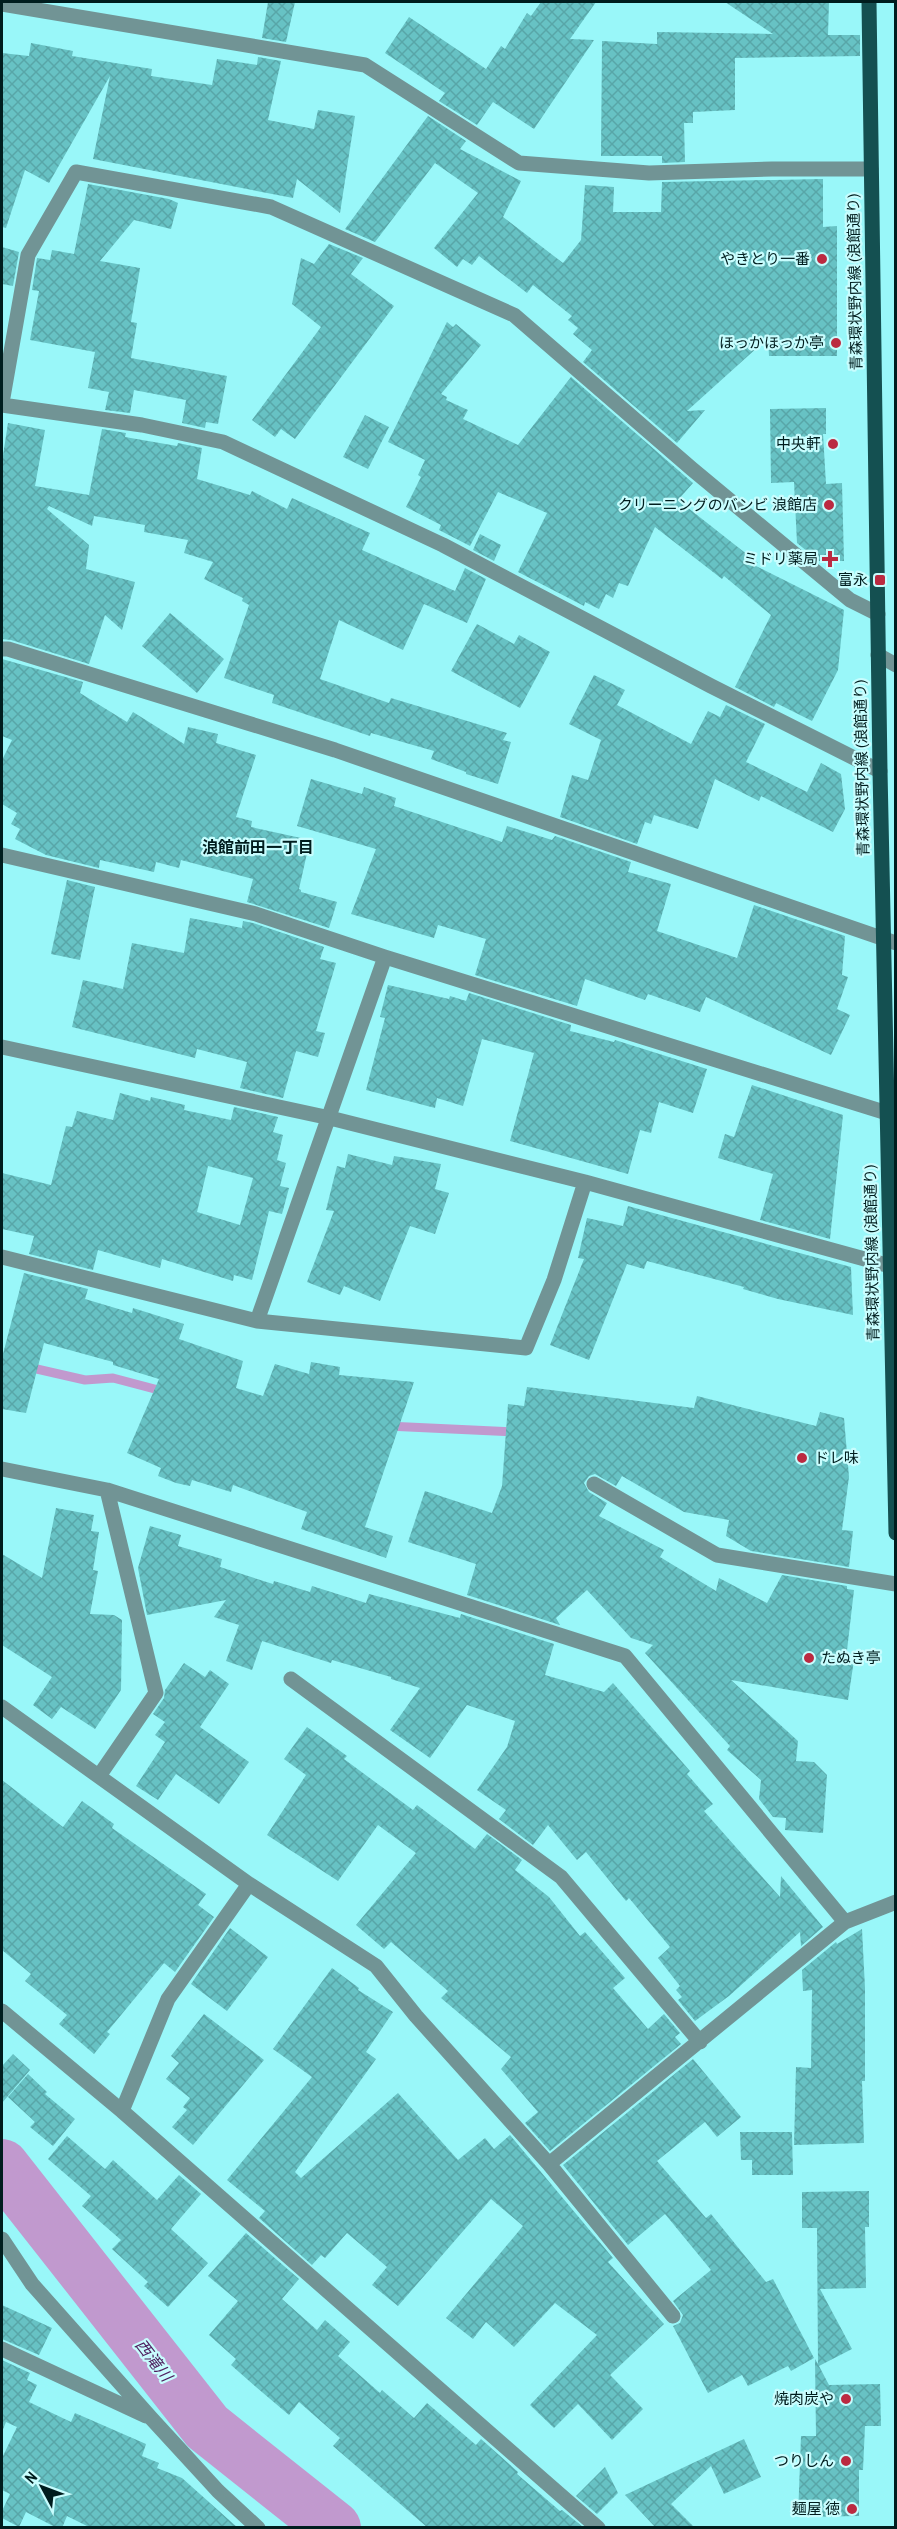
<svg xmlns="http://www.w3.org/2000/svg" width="897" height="2529" font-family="'Archivo Narrow','Noto Sans JP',sans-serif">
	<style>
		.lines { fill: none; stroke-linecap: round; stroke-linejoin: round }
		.stream { stroke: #c199ce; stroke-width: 9 }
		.river { stroke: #c199ce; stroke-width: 54 }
		.building { fill: url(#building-cross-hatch); fill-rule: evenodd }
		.minor { stroke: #719495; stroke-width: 15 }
		.major { stroke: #145051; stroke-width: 15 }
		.poi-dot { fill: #bb2a41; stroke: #c8fdfe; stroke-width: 2 }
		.labels { text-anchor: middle; stroke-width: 4.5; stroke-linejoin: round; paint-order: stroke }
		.poi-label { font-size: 15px; fill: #001d1e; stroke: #c8fdfe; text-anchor: end }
		.street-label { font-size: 15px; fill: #001d1e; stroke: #c8fdfe }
		.neighbourhood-label { font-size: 16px; font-weight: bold; fill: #001d1e; stroke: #c8fdfe }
		.water-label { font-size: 16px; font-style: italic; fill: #4d1c5c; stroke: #c8fdfe }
	</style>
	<defs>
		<pattern id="building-cross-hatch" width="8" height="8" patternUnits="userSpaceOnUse" patternTransform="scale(1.5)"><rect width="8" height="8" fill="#67c2c4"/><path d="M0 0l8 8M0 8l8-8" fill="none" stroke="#58a6a8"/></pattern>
	</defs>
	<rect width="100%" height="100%" fill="#99f7f9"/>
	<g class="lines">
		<path class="stream" d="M 28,1367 L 85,1380 L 113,1378 L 166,1392
			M 387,1426 L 517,1432"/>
		<path class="river" d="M 2,2166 L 207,2427 L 334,2528"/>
	</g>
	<path class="building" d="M 268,2 L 295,2 L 286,42 L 262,38 Z
		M 541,2 L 596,2 L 570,39 L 594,40 L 534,129 L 493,102 L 477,125 L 439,101 L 445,93 L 385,53 L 409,17 L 486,69 L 501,46 L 505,49 L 527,13 L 531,16 Z
		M 725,2 L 829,2 L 828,35 L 860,35 L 860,56 L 735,58 L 735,110 L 693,112 L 693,123 L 684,123 L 685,162 L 662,163 L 662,156 L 601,156 L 602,41 L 657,44 L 657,32 L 773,34 Z
		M 31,43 L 73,51 L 72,56 L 152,69 L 151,76 L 212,85 L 217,59 L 257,65 L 258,57 L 281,61 L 268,120 L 314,129 L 318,110 L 355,116 L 340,213 L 297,179 L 293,198 L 93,159 L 110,76 L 49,183 L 25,170 L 6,228 L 2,227 L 2,53 L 29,56 Z
		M 428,116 L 466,141 L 460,149 L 521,181 L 503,217 L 563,263 L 581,240 L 585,185 L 614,187 L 613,212 L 661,212 L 662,182 L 823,179 L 823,227 L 837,226 L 837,356 L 769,356 L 768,338 L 687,411 L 705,410 L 677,443 L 583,362 L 592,350 L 573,334 L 578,328 L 568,320 L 572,316 L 533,285 L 527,293 L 479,256 L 472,265 L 463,259 L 457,267 L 434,248 L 478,193 L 435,163 L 375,242 L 345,229 Z
		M 88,184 L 169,199 L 178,203 L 171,229 L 134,220 L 100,261 L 140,268 L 131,322 L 137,323 L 131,358 L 227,376 L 218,424 L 206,422 L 205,428 L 182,423 L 186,400 L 134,390 L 130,413 L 105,410 L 109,392 L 88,388 L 95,352 L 30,340 L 39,291 L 32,290 L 37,258 L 50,260 L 52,250 L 74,254 Z
		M 329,244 L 363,258 L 351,274 L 394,306 L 295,439 L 281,429 L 275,437 L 252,420 L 321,327 L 292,304 L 301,258 L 314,264 Z
		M 2,247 L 19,252 L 13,286 L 2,284 Z
		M 447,322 L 453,327 L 456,324 L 481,345 L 441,394 L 447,397 L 446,400 L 468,410 L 463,419 L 518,445 L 571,377 L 693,483 L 678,500 L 758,563 L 750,563 L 844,610 L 838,670 L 812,721 L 776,703 L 774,707 L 735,687 L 771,615 L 724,576 L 722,579 L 655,527 L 628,586 L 619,583 L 613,598 L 606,594 L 599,609 L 585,602 L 584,606 L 518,572 L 547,513 L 498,492 L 470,546 L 439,530 L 441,525 L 406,507 L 421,477 L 418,475 L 425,460 L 388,442 Z
		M 826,408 L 826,434 L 823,434 L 826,484 L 842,483 L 844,561 L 819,561 L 797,543 L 794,482 L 771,483 L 770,409 Z
		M 365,415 L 389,427 L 368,469 L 343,457 Z
		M 8,423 L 45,430 L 35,486 L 89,495 L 102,429 L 126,433 L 125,437 L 177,446 L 178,443 L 202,448 L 197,479 L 250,495 L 252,491 L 287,509 L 292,498 L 370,533 L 362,550 L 455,591 L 465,568 L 486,579 L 467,623 L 424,604 L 403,650 L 339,620 L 320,679 L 389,703 L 391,698 L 507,733 L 503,740 L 511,742 L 498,784 L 466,774 L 466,772 L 431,759 L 434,751 L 371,733 L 370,736 L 272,703 L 274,695 L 224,678 L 249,605 L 242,601 L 243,598 L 204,579 L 213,562 L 184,553 L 188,540 L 144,532 L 145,525 L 94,516 L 92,526 L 49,506 L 47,509 L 89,545 L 86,569 L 135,582 L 122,630 L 105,615 L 89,664 L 11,640 L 2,639 L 2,462 Z
		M 480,534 L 501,545 L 494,561 L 473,550 Z
		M 170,613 L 224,659 L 197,693 L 142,646 Z
		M 477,624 L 514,644 L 519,635 L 550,652 L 520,708 L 451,671 Z
		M 2,659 L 83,682 L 80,693 L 127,722 L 133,712 L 184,744 L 188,727 L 218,734 L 216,743 L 256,755 L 236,817 L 252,821 L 251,827 L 310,840 L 299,889 L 301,890 L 301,892 L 337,902 L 329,928 L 247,902 L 253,879 L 181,860 L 179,868 L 156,862 L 154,872 L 100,860 L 99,868 L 46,855 L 15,839 L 20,829 L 11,824 L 17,813 L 2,804 L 2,760 L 12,740 L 2,736 Z
		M 594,675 L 625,690 L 617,705 L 691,744 L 708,711 L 720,717 L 726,705 L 765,724 L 746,762 L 807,792 L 821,763 L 841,774 L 845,809 L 833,832 L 761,796 L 759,801 L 715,779 L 698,829 L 654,815 L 651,824 L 645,822 L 637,844 L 560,817 L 572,775 L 588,780 L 601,740 L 569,724 Z
		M 311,779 L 362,794 L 364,787 L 396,798 L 394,806 L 502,842 L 507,826 L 552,840 L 555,836 L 631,862 L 628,872 L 671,884 L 657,931 L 737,958 L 754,905 L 845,936 L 842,975 L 848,977 L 837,1009 L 850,1015 L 831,1055 L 706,997 L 700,1012 L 648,994 L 645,1000 L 585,979 L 577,1006 L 475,975 L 486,939 L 438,925 L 434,938 L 351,914 L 376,849 L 297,826 Z
		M 67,880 L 95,887 L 80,960 L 51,954 Z
		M 190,918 L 242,928 L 243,921 L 253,923 L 324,947 L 320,959 L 336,963 L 316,1031 L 325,1033 L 318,1057 L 296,1051 L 283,1098 L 240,1088 L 247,1062 L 197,1049 L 195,1058 L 72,1027 L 83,980 L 123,989 L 132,943 L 184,953 Z
		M 388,985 L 449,999 L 450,996 L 466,1001 L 469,993 L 571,1025 L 570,1031 L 614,1042 L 615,1040 L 707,1069 L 693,1113 L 659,1102 L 651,1133 L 640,1130 L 628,1174 L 510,1141 L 534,1053 L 482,1039 L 463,1106 L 437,1098 L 435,1108 L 366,1090 L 385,1018 L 380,1017 Z
		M 752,1085 L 843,1115 L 830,1239 L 760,1220 L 773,1174 L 718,1158 L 725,1134 L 734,1137 Z
		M 120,1093 L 150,1101 L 151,1097 L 185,1105 L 184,1110 L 231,1120 L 234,1107 L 278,1117 L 273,1132 L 283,1135 L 277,1160 L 286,1163 L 280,1186 L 289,1188 L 282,1214 L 269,1211 L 252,1280 L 234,1275 L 233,1281 L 162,1259 L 160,1268 L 98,1250 L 93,1270 L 29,1254 L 34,1236 L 2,1229 L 2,1173 L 51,1185 L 66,1126 L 72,1127 L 77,1111 L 113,1120 ZM 208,1166 L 253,1178 L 240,1225 L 197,1212 Z
		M 348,1154 L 392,1165 L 394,1156 L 441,1164 L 435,1189 L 449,1193 L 435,1234 L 410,1226 L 380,1301 L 344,1286 L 340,1295 L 307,1282 L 334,1211 L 326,1210 L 337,1166 L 345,1168 Z
		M 628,1206 L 851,1267 L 853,1315 L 778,1299 L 743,1289 L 744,1287 L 647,1261 L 644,1269 L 627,1264 L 589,1360 L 550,1345 L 584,1259 L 578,1258 L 587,1218 L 623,1226 Z
		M 24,1273 L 88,1289 L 85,1299 L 132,1313 L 133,1308 L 184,1324 L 179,1339 L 243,1361 L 236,1388 L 263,1396 L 275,1364 L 309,1374 L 311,1362 L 340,1367 L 339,1375 L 414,1382 L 365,1527 L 393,1536 L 386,1558 L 301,1529 L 307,1512 L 233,1485 L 231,1492 L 192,1480 L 190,1486 L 176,1483 L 158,1476 L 161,1468 L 127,1453 L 159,1379 L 113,1365 L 113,1362 L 44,1343 L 26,1413 L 2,1409 L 2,1358 Z
		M 527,1387 L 694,1408 L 697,1396 L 816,1426 L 820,1412 L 844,1418 L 849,1477 L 842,1530 L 853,1531 L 849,1567 L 751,1551 L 726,1536 L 729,1520 L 684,1512 L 622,1476 L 616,1486 L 595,1474 L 589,1476 L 584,1483 L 589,1492 L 607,1503 L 599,1516 L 664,1550 L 660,1557 L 716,1591 L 719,1578 L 767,1603 L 782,1575 L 847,1586 L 847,1589 L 854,1590 L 846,1659 L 854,1660 L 848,1700 L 731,1680 L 798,1741 L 796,1761 L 814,1762 L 827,1775 L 823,1833 L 785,1830 L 786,1818 L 773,1817 L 759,1799 L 761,1780 L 727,1750 L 730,1746 L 645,1653 L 653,1645 L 631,1638 L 587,1590 L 556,1618 L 560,1625 L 467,1595 L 476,1564 L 408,1542 L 425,1491 L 492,1513 L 502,1486 L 508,1404 L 524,1406 Z
		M 56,1508 L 94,1515 L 91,1531 L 99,1532 L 93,1570 L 98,1571 L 90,1614 L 114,1615 L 122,1620 L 121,1690 L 95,1729 L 61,1707 L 52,1719 L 33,1705 L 52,1677 L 2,1645 L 2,1554 L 42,1578 Z
		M 150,1526 L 181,1535 L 178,1546 L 222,1559 L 220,1567 L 273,1584 L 274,1581 L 310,1592 L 312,1586 L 366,1603 L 369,1594 L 460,1618 L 461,1614 L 554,1644 L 545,1675 L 604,1692 L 613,1683 L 690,1771 L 687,1774 L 713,1804 L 704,1811 L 780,1897 L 781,1876 L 823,1927 L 801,1946 L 800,1932 L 729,1996 L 695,2021 L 678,2000 L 682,1997 L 676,1990 L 680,1986 L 658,1958 L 670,1947 L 629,1898 L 626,1901 L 586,1852 L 577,1860 L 548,1825 L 533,1845 L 499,1819 L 506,1810 L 477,1790 L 507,1747 L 515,1721 L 467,1705 L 430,1758 L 390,1730 L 420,1688 L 391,1679 L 391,1677 L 332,1660 L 331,1663 L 262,1641 L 252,1670 L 226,1661 L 239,1625 L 214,1617 L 226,1600 L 147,1615 L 138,1568 Z
		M 184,1663 L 205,1677 L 210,1670 L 229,1684 L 200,1727 L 249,1762 L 219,1804 L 176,1774 L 158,1800 L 136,1786 L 165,1742 L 155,1735 L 165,1722 L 153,1714 L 164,1698 L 165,1690 Z
		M 307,1727 L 347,1756 L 344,1759 L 413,1810 L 417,1805 L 475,1849 L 487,1834 L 522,1860 L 515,1870 L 549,1897 L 580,1936 L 585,1932 L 625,1978 L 613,1988 L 648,2029 L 664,2014 L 680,2033 L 675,2037 L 681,2044 L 550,2151 L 525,2123 L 538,2112 L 501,2069 L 511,2057 L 441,1998 L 448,1991 L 391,1942 L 384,1949 L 356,1925 L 416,1853 L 378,1825 L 338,1881 L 267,1835 L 306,1775 L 284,1759 Z
		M 2,1780 L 63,1827 L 82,1801 L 114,1824 L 112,1828 L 206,1894 L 198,1905 L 214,1917 L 175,1972 L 164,1963 L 107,2032 L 110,2034 L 94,2054 L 59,2024 L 67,2015 L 25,1981 L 31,1974 L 2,1950 Z
		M 230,1928 L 268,1957 L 227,2011 L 191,1984 Z
		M 862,1929 L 865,1988 L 865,2081 L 862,2081 L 864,2143 L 794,2145 L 796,2067 L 811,2068 L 812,1990 L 803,1991 L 802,1970 L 836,1942 L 837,1944 Z
		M 332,1968 L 359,1988 L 358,1990 L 393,2012 L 366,2052 L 376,2059 L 295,2172 L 301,2178 L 398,2093 L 458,2160 L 485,2138 L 494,2149 L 510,2135 L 613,2258 L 608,2262 L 664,2324 L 610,2375 L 643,2409 L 612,2440 L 578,2404 L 554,2428 L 530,2405 L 597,2335 L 555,2303 L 514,2347 L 486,2322 L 473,2339 L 446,2318 L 523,2226 L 491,2199 L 398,2306 L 372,2285 L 387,2267 L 347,2233 L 325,2258 L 321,2255 L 312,2265 L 259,2218 L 265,2211 L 227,2180 L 312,2077 L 273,2049 Z
		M 204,2014 L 264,2060 L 193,2145 L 172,2127 L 187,2110 L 183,2107 L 190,2098 L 166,2079 L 179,2063 L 171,2056 Z
		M 13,2054 L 30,2070 L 2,2103 L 2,2066 Z
		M 693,2059 L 741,2117 L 717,2137 L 705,2122 L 657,2161 L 706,2218 L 711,2214 L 766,2282 L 773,2279 L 814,2358 L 791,2371 L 788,2366 L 748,2386 L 742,2375 L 708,2393 L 673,2326 L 680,2323 L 683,2315 L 673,2301 L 711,2270 L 665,2214 L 628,2245 L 563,2165 Z
		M 28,2074 L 47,2092 L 45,2094 L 75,2119 L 53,2146 L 30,2127 L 35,2122 L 8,2097 Z
		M 740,2132 L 792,2132 L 793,2175 L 752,2175 L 752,2160 L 741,2160 Z
		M 67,2136 L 105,2169 L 113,2160 L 157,2200 L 179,2175 L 201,2194 L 171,2229 L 208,2263 L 168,2307 L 144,2286 L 148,2282 L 112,2249 L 121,2240 L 82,2206 L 91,2196 L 48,2159 Z
		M 869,2191 L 869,2227 L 865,2227 L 866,2288 L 820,2289 L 852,2349 L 819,2366 L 829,2385 L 880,2384 L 881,2426 L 865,2426 L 863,2470 L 859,2470 L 859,2516 L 798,2517 L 801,2436 L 816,2436 L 815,2359 L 818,2364 L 817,2228 L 802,2228 L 802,2192 Z
		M 246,2233 L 299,2279 L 282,2299 L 317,2330 L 325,2320 L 350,2342 L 338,2356 L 380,2393 L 382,2390 L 414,2418 L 427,2403 L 476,2445 L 481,2439 L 518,2472 L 517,2474 L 560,2511 L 562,2510 L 583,2527 L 428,2528 L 333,2446 L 340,2438 L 299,2402 L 289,2415 L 256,2387 L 231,2365 L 236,2359 L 209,2335 L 238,2301 L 208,2276 Z
		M 2,2305 L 52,2328 L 39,2355 L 2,2339 Z
		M 2,2360 L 30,2373 L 27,2380 L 37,2385 L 29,2402 L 71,2422 L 75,2413 L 146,2444 L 142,2456 L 159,2463 L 157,2468 L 182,2478 L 238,2528 L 91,2528 L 67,2516 L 62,2528 L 57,2528 L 26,2512 L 19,2527 L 2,2518 L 2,2511 L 10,2494 L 2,2490 L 2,2458 L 17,2427 L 6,2422 L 2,2432 Z
		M 744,2439 L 761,2477 L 724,2494 L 711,2466 L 671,2504 L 695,2528 L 656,2528 L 625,2495 Z
		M 605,2467 L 618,2493 L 597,2514 L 576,2496 Z"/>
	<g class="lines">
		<path class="minor" d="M 2,4 L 365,65 L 519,163 L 649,173 L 772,169 L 871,169
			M 2,403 L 28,255 L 76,172 L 271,207 L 514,315 L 692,469 L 850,600 L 878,614
			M 2,405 L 142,425 L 223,442 L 443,545 L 711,686 L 880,771
			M 2,649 L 8,649 L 335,750 L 896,943
			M 878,655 L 896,665
			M 2,855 L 256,914 L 385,957 L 887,1113
			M 2,1047 L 330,1118 L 585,1182 L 890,1266
			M 2,1257 L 257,1321 L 526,1348 L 554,1280 L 585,1182
			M 257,1321 L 385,957
			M 2,1469 L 107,1490 L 625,1656 L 845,1922 L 896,1902
			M 594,1484 L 717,1555 L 896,1584
			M 291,1679 L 561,1877 L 700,2042
			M 2,1707 L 249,1884 L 376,1966 L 416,2016 L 549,2164 L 673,2316
			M 99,1776 L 156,1693 L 107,1490
			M 2,2011 L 122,2111 L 598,2528
			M 122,2111 L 168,1999 L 249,1884
			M 549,2164 L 845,1922
			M 2,2239 L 32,2284 L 151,2418 L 218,2491 L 258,2528
			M 2,2349 L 146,2416"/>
		<path class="major" d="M 869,2 L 880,771 L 896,1533"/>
	</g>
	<g class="poi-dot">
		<circle cx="822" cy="259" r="6"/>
		<circle cx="836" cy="343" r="6"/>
		<circle cx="833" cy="444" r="6"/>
		<circle cx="829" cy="505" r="6"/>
		<path d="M827 550h6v6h6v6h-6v6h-6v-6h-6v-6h6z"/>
		<rect x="874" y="574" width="12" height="12" rx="3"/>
		<circle cx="802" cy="1458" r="6"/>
		<circle cx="809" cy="1658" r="6"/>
		<circle cx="846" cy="2399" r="6"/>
		<circle cx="846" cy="2461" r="6"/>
		<circle cx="852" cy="2509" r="6"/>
	</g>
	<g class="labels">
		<g class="poi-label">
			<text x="810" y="264">やきとり一番</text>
			<text x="824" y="348">ほっかほっか亭</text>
			<text x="821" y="449">中央軒</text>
			<text x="817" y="510">クリーニングのバンビ 浪館店</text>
			<text x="818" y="564">ミドリ薬局</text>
			<text x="868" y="585">富永</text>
			<text x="814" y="1463" text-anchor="start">ドレ味</text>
			<text x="821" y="1663" text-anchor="start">たぬき亭</text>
			<text x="834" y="2404">焼肉炭や</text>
			<text x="834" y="2466">つりしん</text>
			<text x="840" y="2514">麺屋 徳</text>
		</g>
		<g class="street-label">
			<text transform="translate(855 282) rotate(-91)" y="5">青森環状野内線 (浪館通り)</text>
			<text transform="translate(862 768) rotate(-91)" y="5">青森環状野内線 (浪館通り)</text>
			<text transform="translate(872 1253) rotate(-91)" y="5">青森環状野内線 (浪館通り)</text>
		</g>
		<g class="neighbourhood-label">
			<text x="258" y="853">浪館前田一丁目</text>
		</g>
		<g class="water-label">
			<text transform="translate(154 2360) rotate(52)" y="6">西滝川</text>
		</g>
	</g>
	<rect width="897" height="2529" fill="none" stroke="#001d1e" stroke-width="6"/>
	<g transform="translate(42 2487) rotate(311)" stroke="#c8fdfe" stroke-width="4.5" paint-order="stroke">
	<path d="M0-4.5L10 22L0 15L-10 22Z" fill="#001d1e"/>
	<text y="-9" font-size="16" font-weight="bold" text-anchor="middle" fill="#001d1e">N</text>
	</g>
</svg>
